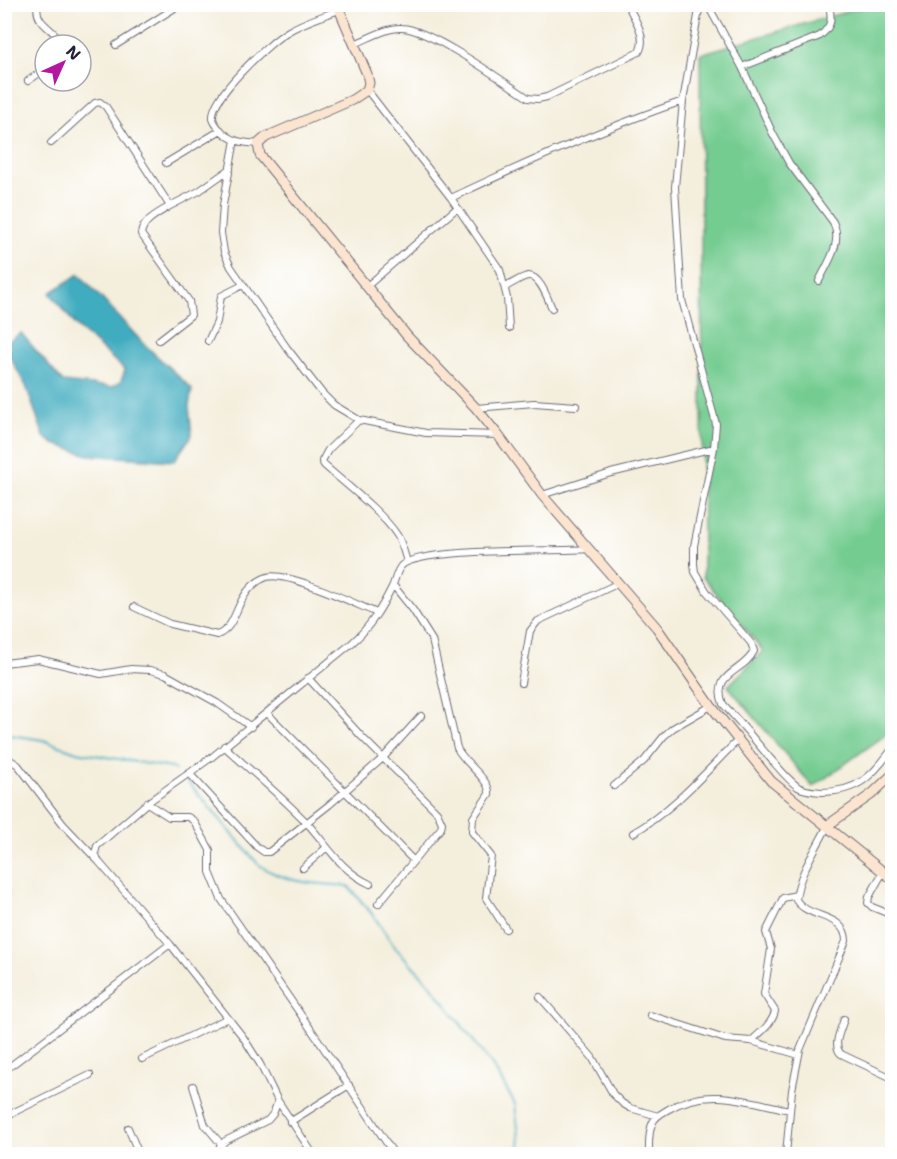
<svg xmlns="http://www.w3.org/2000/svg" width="897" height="1159" font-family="'Shantell Sans',sans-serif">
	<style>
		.green { fill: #74cc91; stroke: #4b7766; stroke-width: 1.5 }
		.water { fill: #40acbf; stroke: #31677d; stroke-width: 1.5 }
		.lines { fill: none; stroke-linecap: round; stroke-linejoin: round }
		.stream { stroke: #40acbf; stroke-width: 2 }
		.street-casing { stroke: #6c6973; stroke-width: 8 }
		.secondary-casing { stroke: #6c6973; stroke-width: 11 }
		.street { stroke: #fff; stroke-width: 6 }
		.secondary { stroke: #fce5d0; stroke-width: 9 }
	</style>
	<rect width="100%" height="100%" fill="#fff"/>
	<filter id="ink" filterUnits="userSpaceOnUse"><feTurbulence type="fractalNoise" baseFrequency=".0167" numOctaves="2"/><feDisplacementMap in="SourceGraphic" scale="12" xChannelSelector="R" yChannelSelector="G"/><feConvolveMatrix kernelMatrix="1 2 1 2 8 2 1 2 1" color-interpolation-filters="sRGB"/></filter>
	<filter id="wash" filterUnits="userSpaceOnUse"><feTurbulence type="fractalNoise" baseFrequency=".008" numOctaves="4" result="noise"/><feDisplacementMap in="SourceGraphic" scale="24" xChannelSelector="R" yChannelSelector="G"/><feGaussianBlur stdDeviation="1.35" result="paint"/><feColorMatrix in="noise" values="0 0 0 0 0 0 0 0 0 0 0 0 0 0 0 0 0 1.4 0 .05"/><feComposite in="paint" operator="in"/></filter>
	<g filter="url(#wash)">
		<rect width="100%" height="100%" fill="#f4eedc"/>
		<path class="green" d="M 869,5 L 892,5 L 892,730 L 813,787 L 728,686 L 763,651 L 703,577 L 700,54 Z"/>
		<path class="water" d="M 79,274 L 143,343 L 192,389 L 189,406 L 192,435 L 174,461 L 88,455 L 54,444 L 44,437 L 26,386 L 5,348 L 5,344 L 21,333 L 63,382 L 112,387 L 121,381 L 125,370 L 77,327 L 50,293 Z"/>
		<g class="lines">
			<path class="stream" d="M 4,734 L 43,740 L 77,752 L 172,768 L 175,770
				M 188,782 L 258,864 C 282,883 319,884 348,886 L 373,915 L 394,946 L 431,985 L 494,1068 L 515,1104 L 520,1146 L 530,1154"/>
		</g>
	</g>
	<g filter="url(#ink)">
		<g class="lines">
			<g class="street-casing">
				<path id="street" d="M 38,4 C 33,25 57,29 63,45
					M 707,4 L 742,67 L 773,134 L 789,163 L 833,222 C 843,243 828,262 819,281
					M 354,44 C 368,39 387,27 402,28 C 430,29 503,81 528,98 L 538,99 L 547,97 L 639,52 C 648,37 634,18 627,4
					M 116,45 L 181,4
					M 742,67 L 820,36 C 832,26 832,20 829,4
					M 28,81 L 45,69
					M 367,90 L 451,198 C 527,162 603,128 683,101 L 700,4
					M 683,101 L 675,187 L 682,300 L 716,424 L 714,448 L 694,546 L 694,564 L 695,572 L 707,592 L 751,643 L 754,651 C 744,673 711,672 723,704 C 739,721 754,739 769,757 C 778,767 787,779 798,787 C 805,791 813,791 821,792 C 857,792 872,777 892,749
					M 235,140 L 223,205 L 221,233 L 224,252 L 231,267 L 287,348 L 322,393 L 334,405 L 359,420 L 426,433 L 498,435
					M 51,143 L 95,103 L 100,102 L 106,107 L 170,206 C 159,213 143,220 141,234 L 189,301 L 191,315 L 159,340
					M 258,144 C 251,143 242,143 235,140 C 227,137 214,126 213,118 C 210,97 270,42 287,32 C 303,22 321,17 339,10
					M 166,163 L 221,130
					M 451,198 L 500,270 L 507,298 L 509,328
					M 170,206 L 199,191 L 230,169
					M 366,287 L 457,208
					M 505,287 C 512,284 521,277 528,276 C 540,275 548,300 552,308
					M 208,341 L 217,322 L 221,296 L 243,285
					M 476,408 L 534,403 L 576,406
					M 359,420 L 328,450 L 322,461 L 324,465 C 345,484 382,512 397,535 C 402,543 404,552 407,562
					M 542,495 L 611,473 L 714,448
					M 393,585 L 413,610 L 432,640 L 457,748 C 463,762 491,780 489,794 L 473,818 L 472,832 L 491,856 L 486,898 L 506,929
					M 134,607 L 170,624 L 217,635 C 233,629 235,611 243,598 C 248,589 257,580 267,577 C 288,571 355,604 377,613
					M 4,663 L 38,659 L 101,674 L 131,669 L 150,670 L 165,674 L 217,703 L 251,727
					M 308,678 L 362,737 L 437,812 L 442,823 L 441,828 L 378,904
					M 521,683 L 530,631 L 538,621 L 619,583
					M 267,713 L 413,860
					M 224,746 C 252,772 281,796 307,823 C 328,846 340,870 370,884
					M 4,762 L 12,761 L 18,765 L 63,824 L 98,861
					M 190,774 L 257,847 L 264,852 L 269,852 L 329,805 L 383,758 L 421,716
					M 614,786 L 644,761 L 664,736 L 673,728 L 711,706
					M 147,803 L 169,817 L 188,817 L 194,821 L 210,850 L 210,872 L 221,899 L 321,1044 L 394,1154
					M 633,833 C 674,809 705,773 738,740
					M 303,868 L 327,847
					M 883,872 L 869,897 L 868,903 L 872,907 L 892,915
					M 796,895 L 783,898 L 766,932 L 771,949 L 764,994 L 775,1011 C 773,1023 760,1033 751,1041 L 799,1055
					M 540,997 L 592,1057 L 613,1094 L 622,1103 L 630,1108 L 658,1116
					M 650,1015 L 725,1039 L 751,1041
					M 844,1019 C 841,1030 832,1045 841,1054 L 892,1078
					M 142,1059 L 228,1018
					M 4,1071 L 170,944
					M 193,1086 L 205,1125 L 221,1144
					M 278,1101 L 313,1154
					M 4,1117 L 90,1075
					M 290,1122 L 349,1085
					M 128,1128 L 139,1154
					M 220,1154 L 219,1148 L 225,1141 L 268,1120 L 273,1114 L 278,1101 L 260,1064 L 243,1037 L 170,944 L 99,862 L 95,853 L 97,846 L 147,803 L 212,757 L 352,643 C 370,627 381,609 392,587 C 395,581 396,572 401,566 C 419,547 556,552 588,549
					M 649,1154 C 649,1145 648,1131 653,1122 C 656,1116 662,1113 667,1110 C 707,1086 747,1101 789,1110
					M 786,1154 L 792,1090 L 800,1050 L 846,941 C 846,913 809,920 796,900 C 798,874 817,848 828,825"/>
			</g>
			<g class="secondary-casing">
				<path id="secondary" d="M 337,4 L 367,74 L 369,83 L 367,90 L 352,100 L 266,137 L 258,144 L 260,155 L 407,336 L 476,408 L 498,435 L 542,495 L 657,628 L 711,706 L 771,781 L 892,879
					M 828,825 L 872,794 L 892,775"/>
			</g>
			<use href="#street" class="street"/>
			<use href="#secondary" class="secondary"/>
		</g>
	</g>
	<rect width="897" height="1159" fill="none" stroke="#fff" stroke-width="24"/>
	<g transform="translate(63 63) rotate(45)"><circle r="28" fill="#ffffff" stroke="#a7a7b1" stroke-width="1.5"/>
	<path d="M0-4.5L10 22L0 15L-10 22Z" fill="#b5179e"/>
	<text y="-9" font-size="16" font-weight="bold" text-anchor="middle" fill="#22223b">N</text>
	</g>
</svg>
